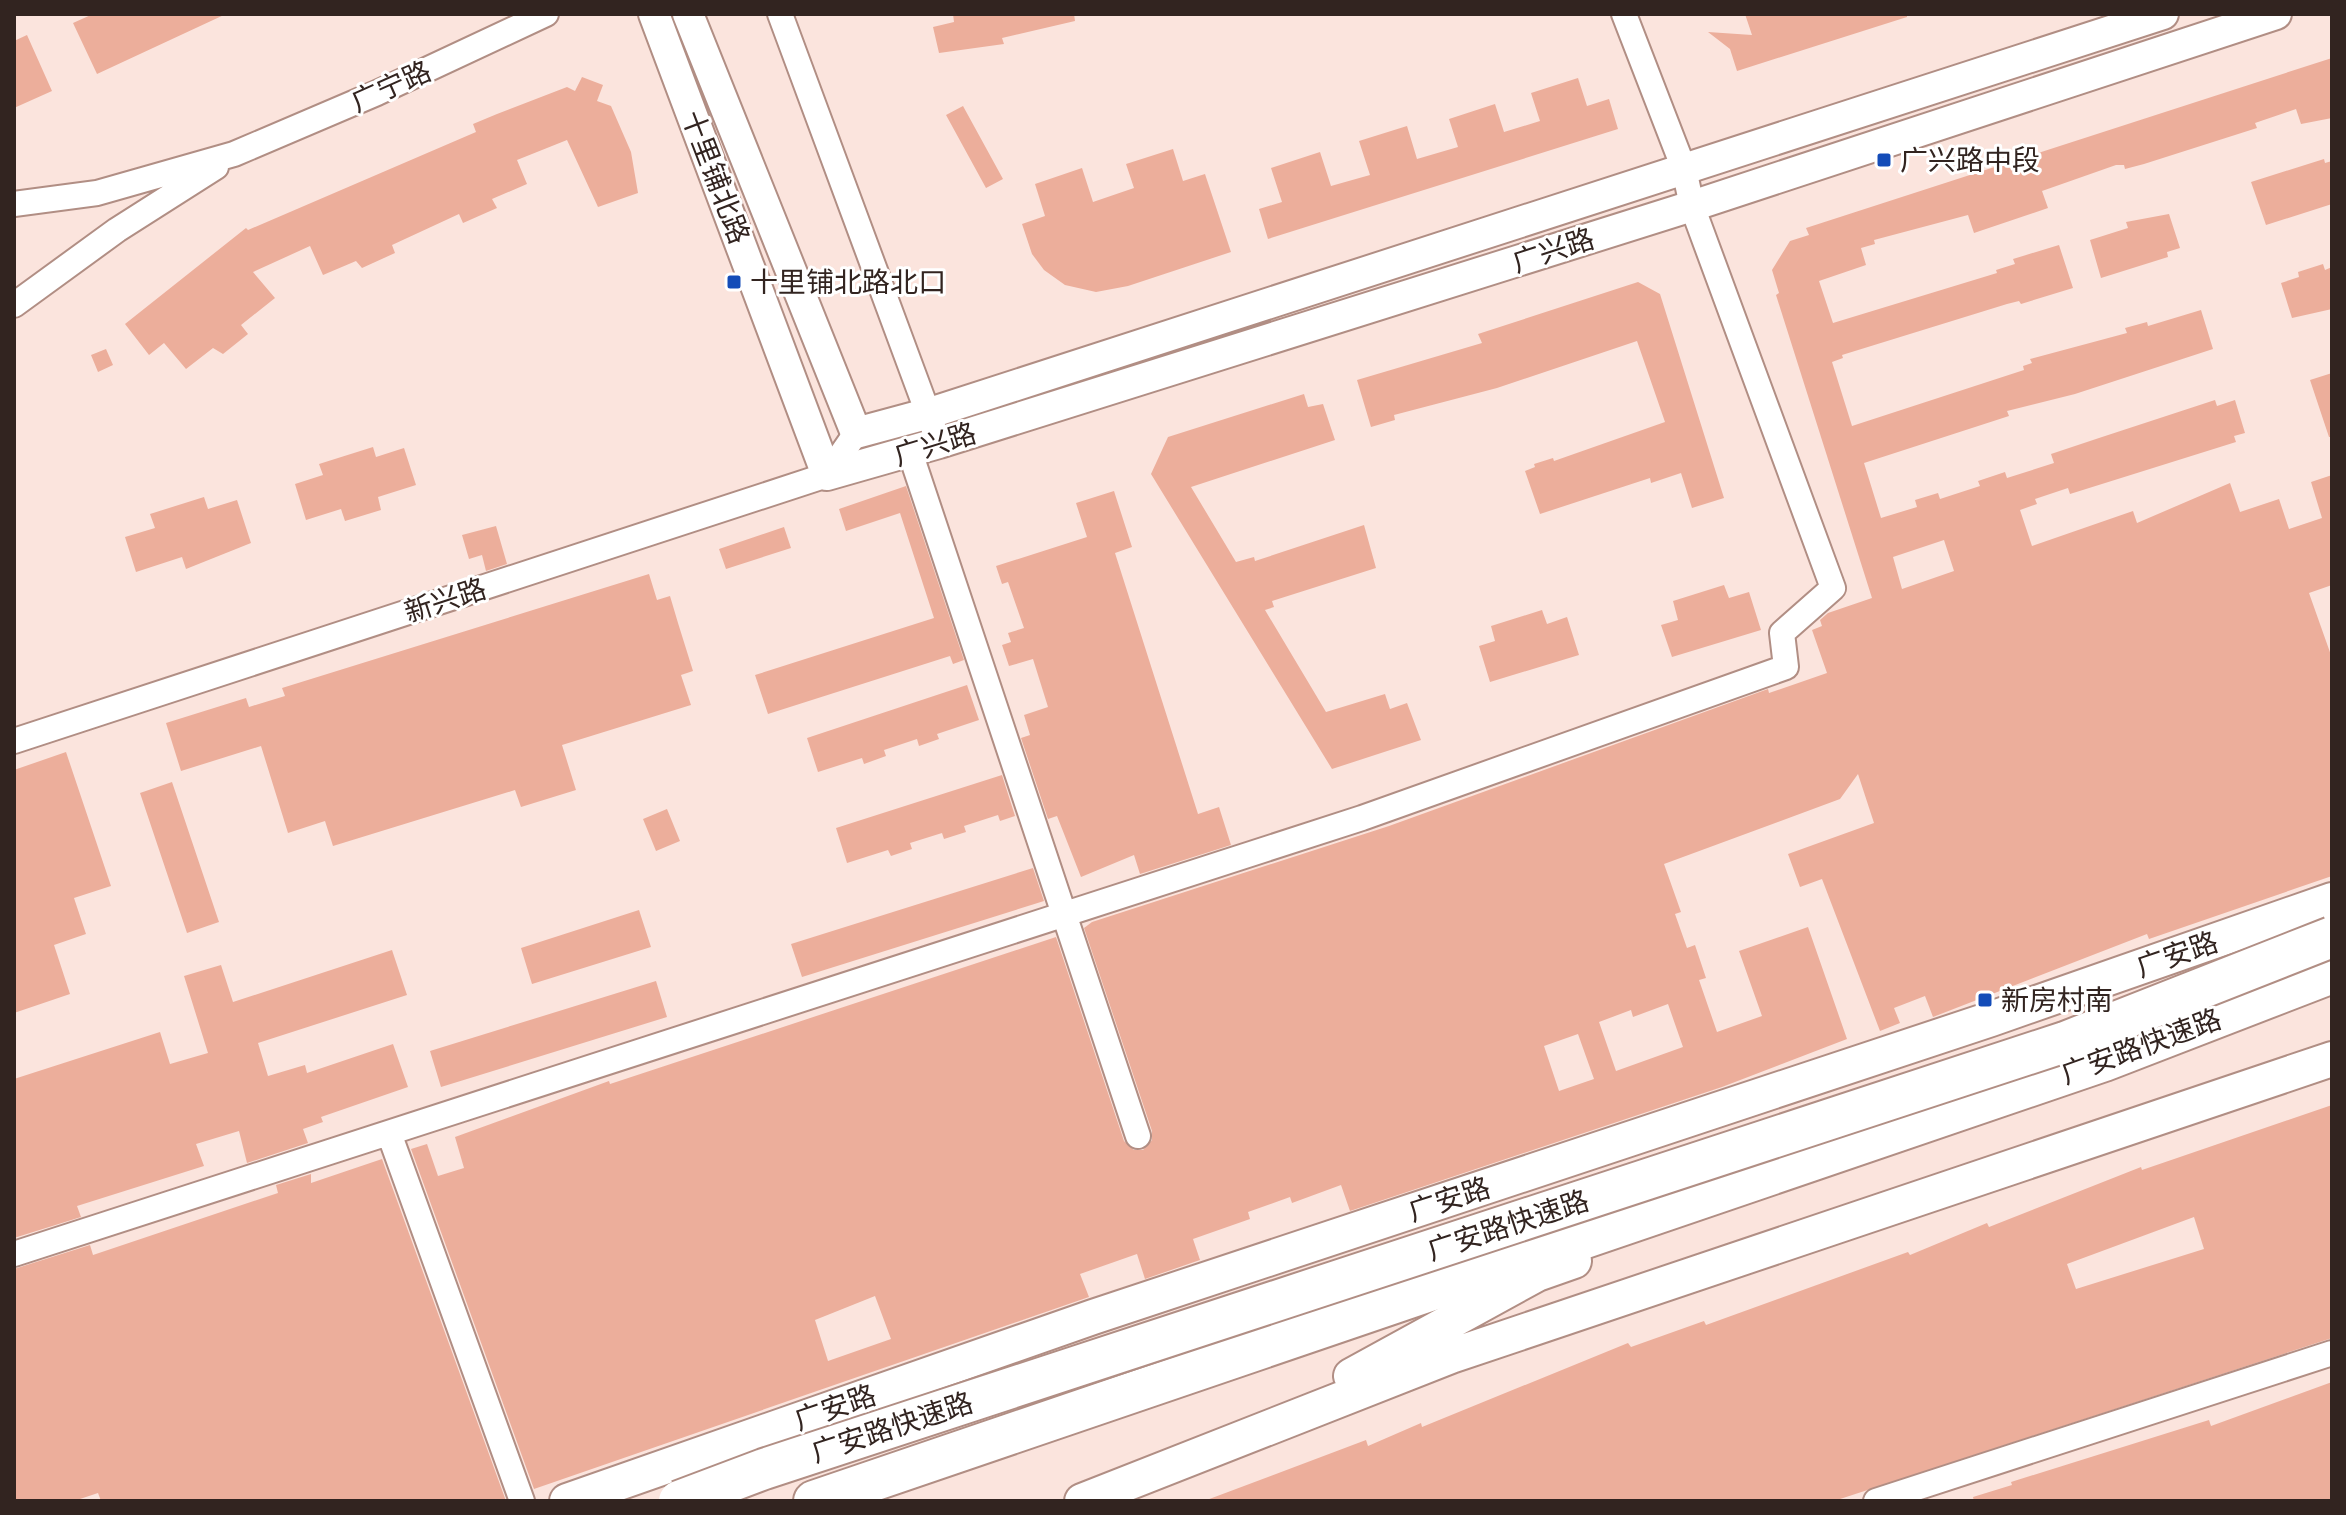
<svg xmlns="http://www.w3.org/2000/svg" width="2346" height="1515" font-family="'Open Sans','Noto Sans SC',sans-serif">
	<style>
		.building { fill: #ecae9b; fill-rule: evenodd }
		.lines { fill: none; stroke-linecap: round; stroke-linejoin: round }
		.minor-casing { stroke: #b18e84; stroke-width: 28 }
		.tertiary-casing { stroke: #b18e84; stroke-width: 34 }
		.secondary-casing { stroke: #b18e84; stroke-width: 38 }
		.trunk-casing { stroke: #b18e84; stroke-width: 44 }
		.minor { stroke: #fff; stroke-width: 24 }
		.tertiary { stroke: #fff; stroke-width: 30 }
		.secondary { stroke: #fff; stroke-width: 34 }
		.trunk { stroke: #fff; stroke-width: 40 }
		.trunk-bridge-casing { stroke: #b18e84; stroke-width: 44; stroke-linecap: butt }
		.trunk-bridge { stroke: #fff; stroke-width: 40 }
		.poi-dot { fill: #144cb8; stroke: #fff; stroke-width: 3 }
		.labels { text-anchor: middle; stroke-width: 6; stroke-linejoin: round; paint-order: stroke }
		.street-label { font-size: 28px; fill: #322420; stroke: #fff }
		.poi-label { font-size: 28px; fill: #322420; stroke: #fff; text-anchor: start }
	</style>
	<rect width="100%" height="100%" fill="#fbe4dd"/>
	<path class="building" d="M 93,14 L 226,14 L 97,74 L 73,23 Z
		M 953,14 L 1074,14 L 1075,21 L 1002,38 L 1004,44 L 939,53 L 933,27 L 954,22 Z
		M 1745,14 L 1907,14 L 1907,17 L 1737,71 L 1730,49 L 1708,32 L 1752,35 Z
		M 27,35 L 52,91 L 14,108 L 14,41 Z
		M 2332,58 L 2332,118 L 2301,124 L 2296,109 L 2255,123 L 2257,128 L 2144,164 L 2125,169 L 2124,165 L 2116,165 L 2042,191 L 2048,208 L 1974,233 L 1968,215 L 1874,240 L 1875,244 L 1861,248 L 1866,265 L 1819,281 L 1833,323 L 1997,273 L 1996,270 L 2015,264 L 2013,259 L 2059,245 L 2073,288 L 2021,304 L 2019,301 L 2007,304 L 1842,355 L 1843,358 L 1832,362 L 1852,426 L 2024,370 L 2023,366 L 2032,363 L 2030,359 L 2127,333 L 2125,328 L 2147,322 L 2148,326 L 2201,310 L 2213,349 L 2075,394 L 2007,411 L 2009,416 L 1864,463 L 1881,518 L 1917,507 L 1915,500 L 1938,493 L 1940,499 L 1980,486 L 1978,481 L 2005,472 L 2007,478 L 2054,463 L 2051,454 L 2099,438 L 2215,400 L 2217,406 L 2235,400 L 2245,433 L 2234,436 L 2236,442 L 2070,494 L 2068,488 L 2035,499 L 2037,504 L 2020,510 L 2032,546 L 2133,511 L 2137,523 L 2230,483 L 2240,512 L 2279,499 L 2289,529 L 2322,518 L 2311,482 L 2332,475 L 2332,585 L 2309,593 L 2332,658 L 2332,876 L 2149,939 L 2147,934 L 1933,1017 L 1925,996 L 1894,1008 L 1900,1023 L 1880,1031 L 1822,879 L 1800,887 L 1788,854 L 1874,823 L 1858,774 L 1840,799 L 1664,864 L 1681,912 L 1675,914 L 1687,948 L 1695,945 L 1706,978 L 1699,980 L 1717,1032 L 1762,1016 L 1739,951 L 1808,927 L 1847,1039 L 1722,1087 L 1350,1211 L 1341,1185 L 1292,1203 L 1290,1197 L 1248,1212 L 1250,1219 L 1193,1239 L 1200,1260 L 1145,1279 L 1137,1254 L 1080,1274 L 1089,1297 L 534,1489 L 411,1149 L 427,1144 L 438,1176 L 464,1168 L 455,1137 L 609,1081 L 610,1084 L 1056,937 L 1124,1141 L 1134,1150 L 1143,1150 L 1152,1140 L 1152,1131 L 1084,928 L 1092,922 L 1389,826 L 1768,689 L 1769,693 L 1827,673 L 1812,630 L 1822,626 L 1820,620 L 1828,613 L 1872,598 L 1776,295 L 1779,293 L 1772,270 L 1790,241 L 1809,235 L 1806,228 ZM 1944,540 L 1954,571 L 1902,589 L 1893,557 ZM 1668,1004 L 1683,1047 L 1616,1071 L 1599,1022 L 1631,1010 L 1633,1017 ZM 1578,1034 L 1594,1079 L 1559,1091 L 1544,1046 ZM 875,1296 L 891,1339 L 828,1361 L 815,1320 Z
		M 582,77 L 603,85 L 597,101 L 611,106 L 631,152 L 638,193 L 598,207 L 567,140 L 517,160 L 527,184 L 492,199 L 497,208 L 463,223 L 459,214 L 392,245 L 395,253 L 362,268 L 356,261 L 323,275 L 310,246 L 253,272 L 275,298 L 241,325 L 248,334 L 223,354 L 213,348 L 186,369 L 164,343 L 149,355 L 125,324 L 246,228 L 248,230 L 476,132 L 473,124 L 497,114 L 567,87 L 575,91 Z
		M 1578,78 L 1587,106 L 1609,99 L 1618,129 L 1268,239 L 1259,209 L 1282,202 L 1271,168 L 1320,152 L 1331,186 L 1370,175 L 1359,141 L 1407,126 L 1417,159 L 1458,147 L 1449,119 L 1495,104 L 1504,132 L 1540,121 L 1531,93 Z
		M 963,106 L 1003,179 L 986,188 L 946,115 Z
		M 1173,149 L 1183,181 L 1205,174 L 1231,252 L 1128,286 L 1096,292 L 1065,285 L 1044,270 L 1032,254 L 1022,224 L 1045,216 L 1035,184 L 1082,168 L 1093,202 L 1134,188 L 1126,164 Z
		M 2324,159 L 2325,163 L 2332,161 L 2332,204 L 2266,225 L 2251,182 Z
		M 2169,214 L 2180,248 L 2167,252 L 2168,257 L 2101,278 L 2090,240 L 2128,228 L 2126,222 Z
		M 2323,264 L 2325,270 L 2332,267 L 2332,309 L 2292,318 L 2281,283 L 2299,277 L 2298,272 Z
		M 1638,282 L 1660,294 L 1724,498 L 1692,508 L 1681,473 L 1651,483 L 1650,478 L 1540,514 L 1525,471 L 1535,467 L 1534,464 L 1553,458 L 1554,461 L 1665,422 L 1637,341 L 1497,388 L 1394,415 L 1395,420 L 1371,427 L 1357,380 L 1482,343 L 1478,334 Z
		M 106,349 L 113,365 L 98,372 L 91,355 Z
		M 2332,373 L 2332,437 L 2329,437 L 2310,380 Z
		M 1304,394 L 1308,407 L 1323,404 L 1335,440 L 1191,487 L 1236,562 L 1254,557 L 1255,561 L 1364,525 L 1376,568 L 1272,601 L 1274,607 L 1265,610 L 1326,712 L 1385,694 L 1390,709 L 1407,703 L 1421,740 L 1332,769 L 1151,474 L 1168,437 Z
		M 373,447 L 376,457 L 404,448 L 416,485 L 378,497 L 381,510 L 345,521 L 341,509 L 306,520 L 295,484 L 323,475 L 319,464 Z
		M 906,486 L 964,660 L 953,664 L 950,656 L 768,714 L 755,675 L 934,618 L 900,513 L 846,531 L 839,509 Z
		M 1114,491 L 1132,547 L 1115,553 L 1198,814 L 1219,807 L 1231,845 L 1140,874 L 1134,855 L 1081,877 L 1057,816 L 1048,819 L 1021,738 L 1030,735 L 1024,715 L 1048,707 L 1033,659 L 1009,666 L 1002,645 L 1011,642 L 1008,633 L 1024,628 L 1008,582 L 1002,584 L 996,566 L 1087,537 L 1076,503 Z
		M 204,497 L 208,509 L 237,500 L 251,543 L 186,569 L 182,557 L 136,572 L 125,537 L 155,528 L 150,514 Z
		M 496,526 L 507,564 L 486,571 L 482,555 L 469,559 L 462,535 Z
		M 784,527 L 791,548 L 726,569 L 719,549 Z
		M 649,574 L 657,600 L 670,596 L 678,623 L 693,671 L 681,675 L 691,705 L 562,745 L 576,790 L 521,807 L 515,790 L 333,846 L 325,821 L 288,833 L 261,746 L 181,771 L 166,723 L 246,698 L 249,707 L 285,696 L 282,688 Z
		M 1724,585 L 1729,598 L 1749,592 L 1761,630 L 1672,657 L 1661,625 L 1678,620 L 1673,601 Z
		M 1542,610 L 1547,624 L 1567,617 L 1579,655 L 1490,682 L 1479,646 L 1495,641 L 1491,626 Z
		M 967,685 L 979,720 L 937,734 L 939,739 L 919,746 L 917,739 L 884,750 L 886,756 L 864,764 L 862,758 L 818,772 L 807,738 Z
		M 66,752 L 111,886 L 74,898 L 86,934 L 54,945 L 70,994 L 14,1013 L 14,770 Z
		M 1002,775 L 1015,816 L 1000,821 L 998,815 L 964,826 L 966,832 L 944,839 L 942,833 L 910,843 L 912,849 L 891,856 L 888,850 L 847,863 L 836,828 Z
		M 172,782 L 219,922 L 187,933 L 140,793 Z
		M 667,809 L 680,841 L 656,851 L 643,819 Z
		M 1033,868 L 1044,901 L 802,977 L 791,944 Z
		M 639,910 L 651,947 L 532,984 L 521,948 Z
		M 392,950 L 407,995 L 258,1043 L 268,1076 L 305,1065 L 307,1073 L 393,1044 L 408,1087 L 321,1117 L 323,1122 L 303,1129 L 308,1143 L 247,1163 L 239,1131 L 196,1144 L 204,1166 L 77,1206 L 81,1217 L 14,1238 L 14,1079 L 160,1032 L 170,1064 L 208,1053 L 184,976 L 221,965 L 233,1002 Z
		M 656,981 L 667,1017 L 441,1087 L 430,1051 Z
		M 2332,1105 L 2332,1338 L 1834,1501 L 1204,1501 L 1366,1440 L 1368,1446 L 1421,1423 L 1422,1427 L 1628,1343 L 1631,1347 L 1704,1321 L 1706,1325 L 1908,1252 L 1910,1255 L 1987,1223 L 1989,1227 L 2141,1167 L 2142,1170 ZM 2194,1217 L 2204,1249 L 2076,1289 L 2067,1264 Z
		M 382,1159 L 506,1501 L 101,1501 L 98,1493 L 74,1501 L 14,1501 L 14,1269 L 90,1245 L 93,1255 L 278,1193 L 276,1185 L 311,1174 L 311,1183 Z
		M 2332,1382 L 2332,1501 L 1974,1501 L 1973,1497 L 2012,1485 L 2011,1482 L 2209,1420 L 2211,1426 Z"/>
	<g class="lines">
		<g class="minor-casing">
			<path id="minor" d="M 780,14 L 939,443
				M 14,204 L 97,193 L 234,154 L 377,93 L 546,14
				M 14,305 L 117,230 L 216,167
				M 910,452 L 1138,1136
				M 14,741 L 827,475 L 856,433
				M 389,1133 L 522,1501
				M 14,1254 L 1362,818 L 1786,667 L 1782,633 L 1833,588 L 1692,206 L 1684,169 L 1624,14
				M 1876,1501 L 2332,1353"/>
		</g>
		<g class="tertiary-casing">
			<path id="tertiary" d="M 654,14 L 827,475 L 939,443 L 1692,206 L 2276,14
				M 688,14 L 856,433 L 930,413 L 2163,14"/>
		</g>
		<g class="secondary-casing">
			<path id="secondary" d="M 1351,1376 L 1537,1274 L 1574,1261
				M 567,1501 L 1093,1317 L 1991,1019 L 2332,900
				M 1082,1501 L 1451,1356 L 2332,1059"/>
		</g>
		<g class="trunk-casing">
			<path id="trunk" d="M 814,1501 L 2104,1061 L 2332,973"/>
		</g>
		<use href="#minor" class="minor"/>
		<use href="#tertiary" class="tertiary"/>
		<use href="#secondary" class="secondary"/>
		<use href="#trunk" class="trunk"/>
		<g class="trunk-bridge-casing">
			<path id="trunk-bridge" d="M 679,1501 L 764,1469 L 2065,1042 L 2332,937"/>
		</g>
		<use href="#trunk-bridge" class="trunk-bridge"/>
	</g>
	<g class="poi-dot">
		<rect x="1876" y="152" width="16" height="16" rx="4"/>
		<rect x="726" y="274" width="16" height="16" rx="4"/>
		<rect x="1977" y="992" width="16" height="16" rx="4"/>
	</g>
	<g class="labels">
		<g class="street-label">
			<text transform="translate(391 86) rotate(-24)" y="10">广宁路</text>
			<text transform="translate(716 177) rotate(69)" y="10">十里铺北路</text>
			<text transform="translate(1553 250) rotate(-18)" y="10">广兴路</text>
			<text transform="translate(935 444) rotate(-17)" y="10">广兴路</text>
			<text transform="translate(445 600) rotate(-18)" y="10">新兴路</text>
			<text transform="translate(2177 954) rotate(-19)" y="10">广安路</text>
			<text transform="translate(2141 1046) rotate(-20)" y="10">广安路快速路</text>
			<text transform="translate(1449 1199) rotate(-18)" y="10">广安路</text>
			<text transform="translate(1508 1225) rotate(-18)" y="10">广安路快速路</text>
			<text transform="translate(835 1407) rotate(-19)" y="10">广安路</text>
			<text transform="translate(892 1427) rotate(-18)" y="10">广安路快速路</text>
		</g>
		<g class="poi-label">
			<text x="1900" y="170">广兴路中段</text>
			<text x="750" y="292">十里铺北路北口</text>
			<text x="2001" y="1010">新房村南</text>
		</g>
	</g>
	<rect width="2346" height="1515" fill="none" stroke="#322420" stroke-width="32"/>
</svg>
